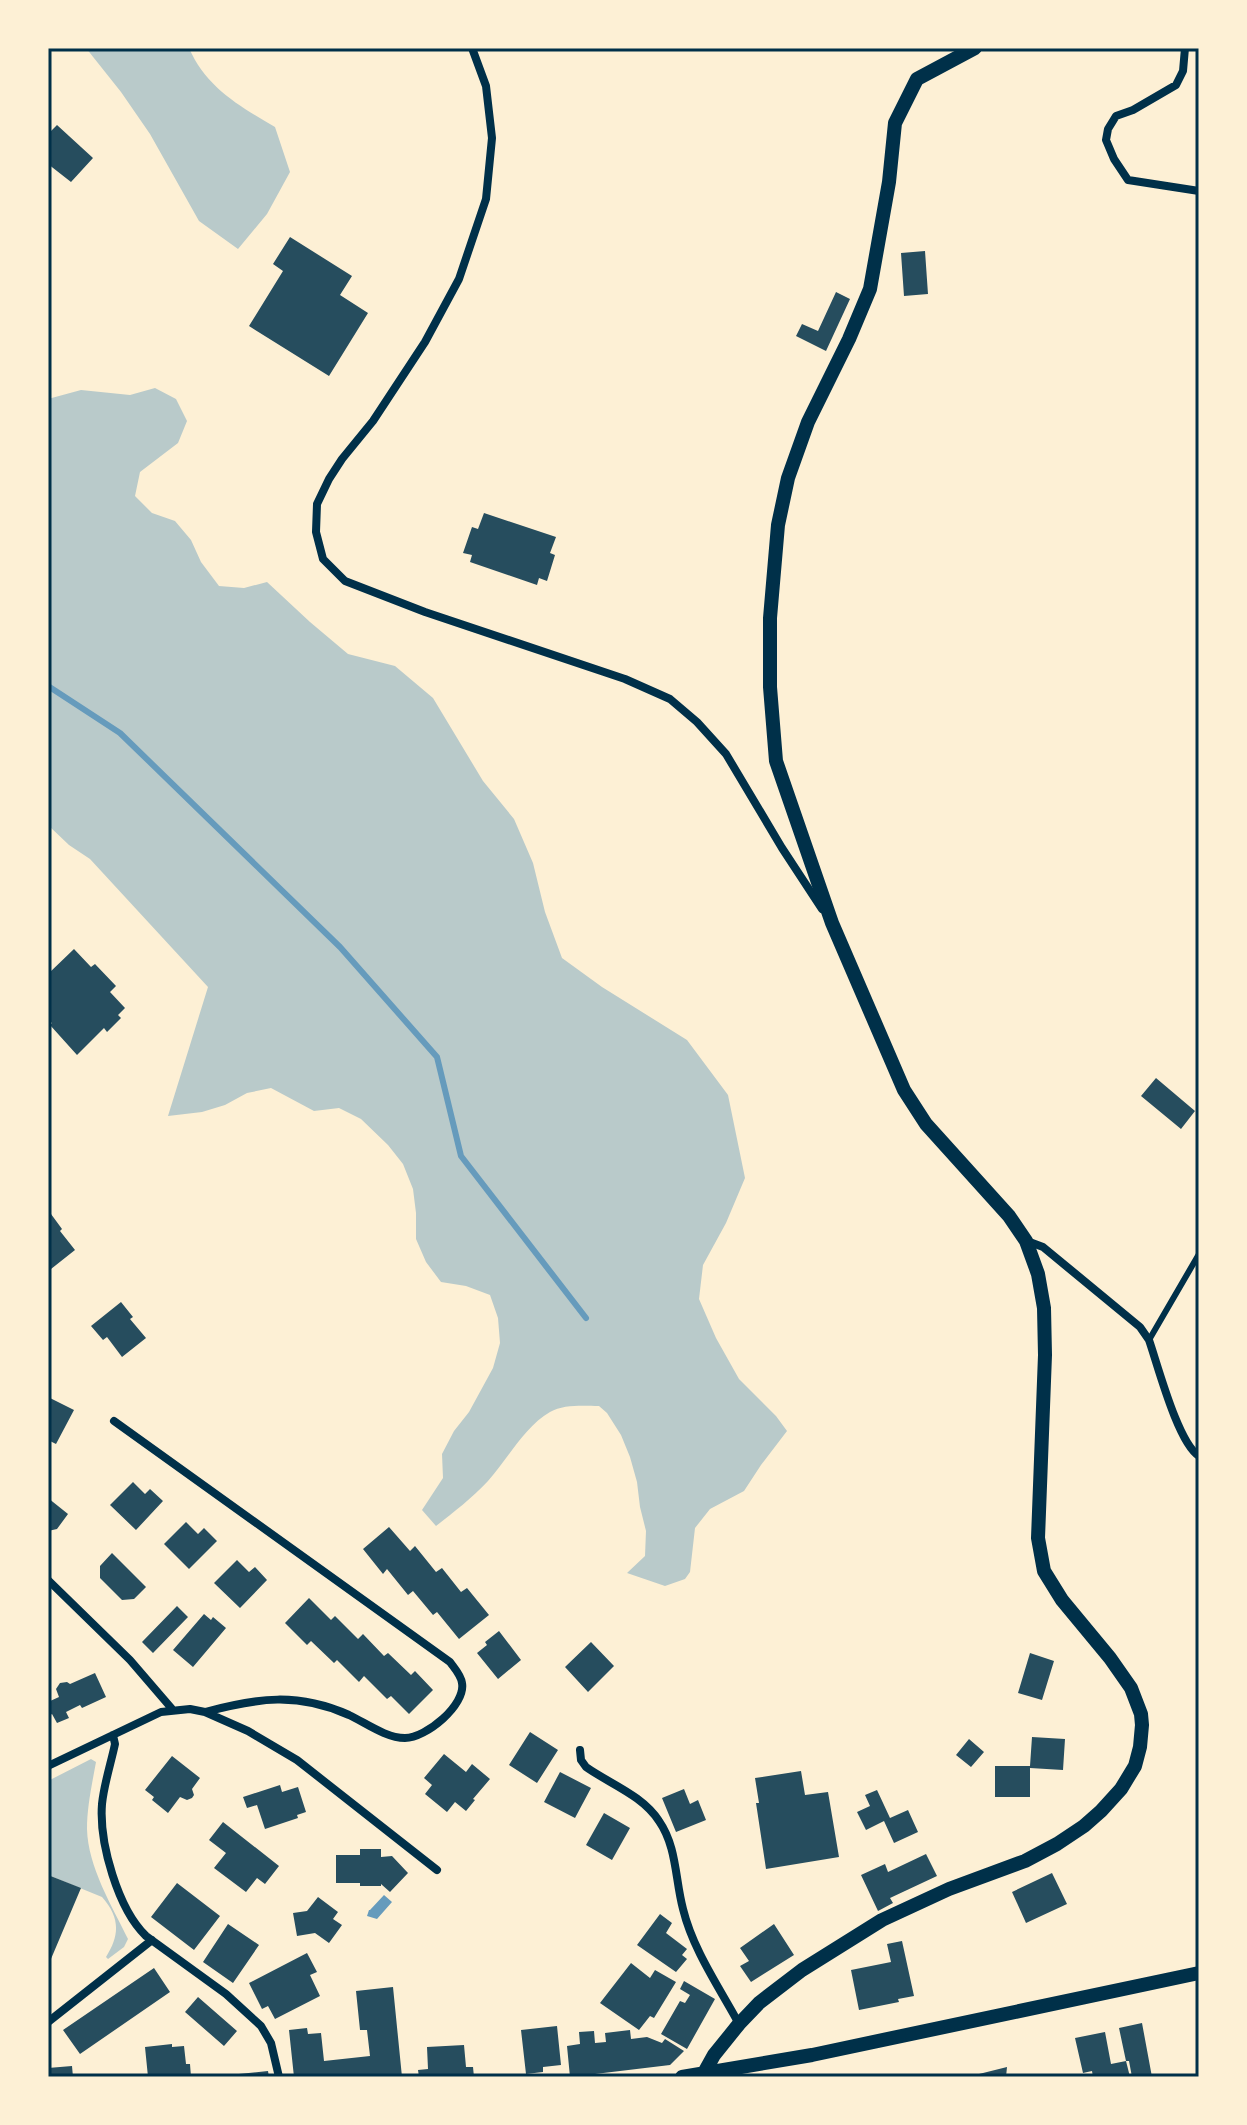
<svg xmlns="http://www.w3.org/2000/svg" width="1247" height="2125" font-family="Bitter,serif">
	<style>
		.green { fill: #b9caca }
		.water { fill: #669bbc }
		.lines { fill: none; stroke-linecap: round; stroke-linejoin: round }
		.stream { stroke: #669bbc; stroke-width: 6 }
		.building { fill: #264d5e }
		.service { stroke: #003049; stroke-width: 6 }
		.minor { stroke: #003049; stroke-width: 8 }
		.tertiary { stroke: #003049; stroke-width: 14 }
		.neatline { fill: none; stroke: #003049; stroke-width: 3 }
	</style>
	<rect width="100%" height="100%" fill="#fdf0d5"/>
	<path class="green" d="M 86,48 L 189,48 C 206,87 239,106 275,127 L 290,172 L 267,214 L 238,249 L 199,221 L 150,134 L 121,92 Z
		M 155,388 L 176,399 L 187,421 L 178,443 L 140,472 L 135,496 L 152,513 L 175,521 L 191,540 L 201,562 L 219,586 L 244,588 L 267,582 L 310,622 L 348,654 L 395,666 L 433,698 L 483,781 L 514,819 L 533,863 L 545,912 L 562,958 L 602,987 L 687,1040 L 728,1095 L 745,1178 L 726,1223 L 703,1265 L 699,1299 L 716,1338 L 739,1379 L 776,1416 L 787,1431 L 761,1465 L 744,1491 L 710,1509 L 695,1528 L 690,1572 L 685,1579 L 665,1586 L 627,1573 L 645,1556 L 646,1531 L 640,1507 L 637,1482 L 630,1457 L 621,1435 L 607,1413 L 599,1406 C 584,1406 564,1404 550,1412 C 524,1427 508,1459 488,1481 C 472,1498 454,1512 436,1526 L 422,1510 L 443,1478 L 442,1454 L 454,1431 L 469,1412 L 493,1368 L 500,1343 L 498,1318 L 490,1295 L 466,1286 L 441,1282 L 426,1262 L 416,1239 L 416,1213 L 413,1189 L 403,1164 L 388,1145 L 361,1119 L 339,1108 L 314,1111 L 271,1088 L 247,1093 L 225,1105 L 202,1112 L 168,1116 L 208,987 L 90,859 L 69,845 L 48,825 L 48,399 L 81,390 L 130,395 Z
		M 91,1759 L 96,1762 C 92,1784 87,1807 87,1829 C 88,1867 112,1906 128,1939 L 124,1947 L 108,1959 L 106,1957 C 120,1935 120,1917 102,1897 L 48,1875 L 48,1781 Z"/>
	<path class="water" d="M 384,1895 L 392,1902 L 377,1919 L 367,1916 L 369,1910 L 370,1910 Z"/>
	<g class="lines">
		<path class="stream" d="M 48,686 L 120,733 L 340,947 L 437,1057 L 461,1156 L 586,1318"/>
	</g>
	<path class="building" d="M 57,125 L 93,158 L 71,182 L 48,164 L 48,134 Z
		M 290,237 L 352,276 L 340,295 L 368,313 L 329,376 L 249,326 L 283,271 L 273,264 Z
		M 925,251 L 928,294 L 904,296 L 901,253 Z
		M 836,292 L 850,299 L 826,351 L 796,336 L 802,324 L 818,331 Z
		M 484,513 L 556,537 L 550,553 L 555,555 L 547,581 L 539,578 L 537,585 L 470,562 L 472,555 L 463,553 L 472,527 L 478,529 Z
		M 74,949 L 91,967 L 95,964 L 116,986 L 110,992 L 125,1008 L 118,1015 L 121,1018 L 107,1032 L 104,1028 L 77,1055 L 50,1025 L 52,1023 L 48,1020 L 48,974 Z
		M 1156,1078 L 1195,1111 L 1181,1129 L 1141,1096 Z
		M 51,1214 L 62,1229 L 60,1231 L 75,1250 L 51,1269 L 48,1265 L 48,1217 Z
		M 121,1302 L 133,1317 L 130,1319 L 146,1338 L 122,1357 L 107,1337 L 103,1340 L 91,1326 Z
		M 48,1397 L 74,1410 L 56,1444 L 48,1440 Z
		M 133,1482 L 145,1494 L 150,1489 L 163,1501 L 136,1530 L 110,1505 Z
		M 48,1498 L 68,1514 L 57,1529 L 48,1531 Z
		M 186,1522 L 198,1534 L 204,1528 L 217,1541 L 189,1569 L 164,1544 Z
		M 389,1527 L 410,1551 L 415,1546 L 436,1572 L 442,1568 L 461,1592 L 467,1588 L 489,1615 L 459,1639 L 437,1612 L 433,1615 L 413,1591 L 408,1595 L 387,1569 L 383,1574 L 363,1549 Z
		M 112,1553 L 146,1587 L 134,1599 L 122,1600 L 100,1578 L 100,1566 Z
		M 237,1560 L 249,1572 L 255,1567 L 267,1580 L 240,1608 L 214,1583 Z
		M 309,1598 L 331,1620 L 335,1616 L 358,1639 L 363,1634 L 384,1656 L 388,1653 L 411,1675 L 415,1671 L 433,1690 L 409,1714 L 391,1696 L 387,1699 L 364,1676 L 359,1682 L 337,1660 L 334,1663 L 311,1641 L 307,1645 L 285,1623 Z
		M 177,1606 L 188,1617 L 153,1653 L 142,1642 Z
		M 204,1614 L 211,1620 L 213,1617 L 226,1628 L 193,1667 L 173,1650 Z
		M 499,1631 L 521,1660 L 498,1679 L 477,1653 L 487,1645 L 485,1642 Z
		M 591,1642 L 614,1666 L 588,1692 L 565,1667 Z
		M 1030,1653 L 1054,1661 L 1042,1700 L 1018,1693 Z
		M 95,1673 L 106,1697 L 82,1708 L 80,1705 L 66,1712 L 69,1718 L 57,1723 L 52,1714 L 48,1716 L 48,1702 L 59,1697 L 56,1689 L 60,1683 L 67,1682 L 70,1684 Z
		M 530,1732 L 558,1750 L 537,1783 L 509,1765 Z
		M 1032,1737 L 1065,1739 L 1063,1770 L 1030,1768 L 1030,1797 L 995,1797 L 995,1766 L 1030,1766 Z
		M 969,1739 L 984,1752 L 971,1767 L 956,1755 Z
		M 444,1754 L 466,1772 L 472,1764 L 490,1779 L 473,1799 L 475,1800 L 466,1811 L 455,1802 L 447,1812 L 425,1794 L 432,1785 L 424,1778 Z
		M 172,1756 L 200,1778 L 192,1789 L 194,1795 L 192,1798 L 187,1800 L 180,1797 L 168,1813 L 152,1800 L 154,1797 L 145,1790 Z
		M 801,1771 L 805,1795 L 828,1792 L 839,1857 L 766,1869 L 756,1803 L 759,1803 L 755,1778 Z
		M 560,1772 L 591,1788 L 575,1818 L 544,1802 Z
		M 280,1785 L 282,1792 L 298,1787 L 306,1812 L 297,1815 L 298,1818 L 265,1829 L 257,1805 L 247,1808 L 243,1797 Z
		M 684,1789 L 690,1804 L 698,1800 L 706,1820 L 676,1832 L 662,1798 Z
		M 877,1790 L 890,1818 L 908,1810 L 918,1832 L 894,1843 L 884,1821 L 866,1830 L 857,1812 L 870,1806 L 865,1795 Z
		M 604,1813 L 630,1828 L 612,1860 L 586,1845 Z
		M 223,1822 L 279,1866 L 265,1884 L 257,1878 L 246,1892 L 214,1868 L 226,1853 L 209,1840 Z
		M 360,1849 L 381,1849 L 381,1857 L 392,1856 L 408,1873 L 390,1892 L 381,1884 L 381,1886 L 360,1886 L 360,1883 L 336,1883 L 336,1855 L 360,1855 Z
		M 926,1854 L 937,1876 L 890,1898 L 893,1903 L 878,1911 L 861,1875 L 885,1864 L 888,1872 Z
		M 1052,1873 L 1067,1904 L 1026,1923 L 1012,1892 Z
		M 48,1875 L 81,1888 L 48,1966 Z
		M 177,1883 L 220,1916 L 194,1950 L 151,1917 Z
		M 318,1897 L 338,1912 L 333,1919 L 342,1925 L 329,1943 L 315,1933 L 297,1936 L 293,1913 L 307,1911 Z
		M 660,1914 L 672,1923 L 666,1933 L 687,1949 L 682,1955 L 687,1959 L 676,1972 L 637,1945 Z
		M 228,1924 L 259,1945 L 233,1983 L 203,1962 Z
		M 774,1924 L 794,1955 L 751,1982 L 740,1966 L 749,1961 L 740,1948 Z
		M 902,1941 L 914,1996 L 898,1999 L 899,2002 L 859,2010 L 851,1970 L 891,1962 L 887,1944 Z
		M 307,1953 L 317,1972 L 310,1975 L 320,1996 L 275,2019 L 268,2006 L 262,2009 L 249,1983 Z
		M 631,1963 L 650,1978 L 655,1970 L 676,1982 L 654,2018 L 650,2016 L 639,2030 L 600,2003 Z
		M 154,1968 L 170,1992 L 80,2054 L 63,2030 Z
		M 684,1981 L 715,1999 L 687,2049 L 661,2034 L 680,2001 L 685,2003 L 690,1995 L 680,1989 Z
		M 393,1987 L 402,2077 L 294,2077 L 289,2030 L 307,2028 L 308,2034 L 321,2033 L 324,2061 L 370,2056 L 367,2030 L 360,2030 L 356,1991 Z
		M 198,1997 L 237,2031 L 224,2046 L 185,2012 Z
		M 1142,2023 L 1152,2077 L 1132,2077 L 1129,2061 L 1126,2061 L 1119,2028 Z
		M 557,2026 L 561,2065 L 543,2067 L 543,2072 L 526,2074 L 521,2030 Z
		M 630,2030 L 631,2039 L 647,2037 L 662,2043 L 665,2039 L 684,2051 L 670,2065 L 570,2077 L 567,2046 L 580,2044 L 579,2032 L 594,2031 L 595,2043 L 606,2042 L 605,2033 Z
		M 1105,2032 L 1111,2064 L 1126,2061 L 1130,2077 L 1093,2077 L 1092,2071 L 1083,2073 L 1075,2038 Z
		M 172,2044 L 172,2047 L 184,2046 L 186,2064 L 190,2064 L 191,2077 L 148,2077 L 145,2047 Z
		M 464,2045 L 466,2067 L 473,2067 L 474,2077 L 419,2077 L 418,2070 L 428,2069 L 427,2047 Z
		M 72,2066 L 73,2077 L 48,2077 L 48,2068 Z
		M 1007,2067 L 1006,2077 L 971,2077 L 971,2076 Z
		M 268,2071 L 269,2077 L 229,2077 L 229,2075 Z"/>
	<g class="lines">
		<path class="service" d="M 1149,1340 L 1199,1254"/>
		<path class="minor" d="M 472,48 L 486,86 L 492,138 L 486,199 L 459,279 L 425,342 L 373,421 L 342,459 L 329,479 L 317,504 L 316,532 L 323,559 L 345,581 L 425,612 L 625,679 L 670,699 L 697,722 L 726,754 L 782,848 L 822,909
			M 1185,48 L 1183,71 L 1176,85 L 1133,110 L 1116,116 L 1108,129 L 1106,140 L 1114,159 L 1128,180 L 1199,191
			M 1027,1241 L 1043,1247 L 1140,1327 L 1149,1340 C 1158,1366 1178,1443 1199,1456
			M 114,1421 L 450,1662 C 455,1669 461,1675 462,1683 C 466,1705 426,1738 405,1738 C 386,1738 366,1723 349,1715 C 297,1692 258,1698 205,1712
			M 48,1580 L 130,1660 L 173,1710
			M 113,1735 L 115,1744 C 111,1763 104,1784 102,1804 C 99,1843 118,1909 146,1936 L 226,1994 L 261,2026 L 271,2043 L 279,2077
			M 580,1750 L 581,1760 L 586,1767 C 610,1784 642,1795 659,1821 C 677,1847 675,1879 683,1909 C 693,1950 719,1987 739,2024
			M 48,1766 L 161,1712 L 190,1709 L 205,1712 L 248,1731 L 297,1760 L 437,1870
			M 48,2022 L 152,1940"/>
		<path class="tertiary" d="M 704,2073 L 714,2055 L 739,2024 L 759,2003 L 802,1970 L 882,1920 L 949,1889 L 1025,1861 L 1057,1844 L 1084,1826 L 1101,1811 L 1121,1789 L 1135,1766 L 1140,1747 L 1142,1725 L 1141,1714 L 1131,1688 L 1110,1658 L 1062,1600 L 1044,1571 L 1038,1538 L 1045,1355 L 1044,1308 L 1038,1274 L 1026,1241 L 1009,1216 L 926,1124 L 904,1090 L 832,923 L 776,761 L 770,687 L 770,618 L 778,525 L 788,478 L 808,422 L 849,339 L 870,289 L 889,182 L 895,123 L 917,79 L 975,48
			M 682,2077 L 812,2055 L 1199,1973"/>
	</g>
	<rect width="1247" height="2125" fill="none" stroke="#fdf0d5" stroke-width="100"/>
	<rect x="50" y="50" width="1147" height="2025" class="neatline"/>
</svg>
